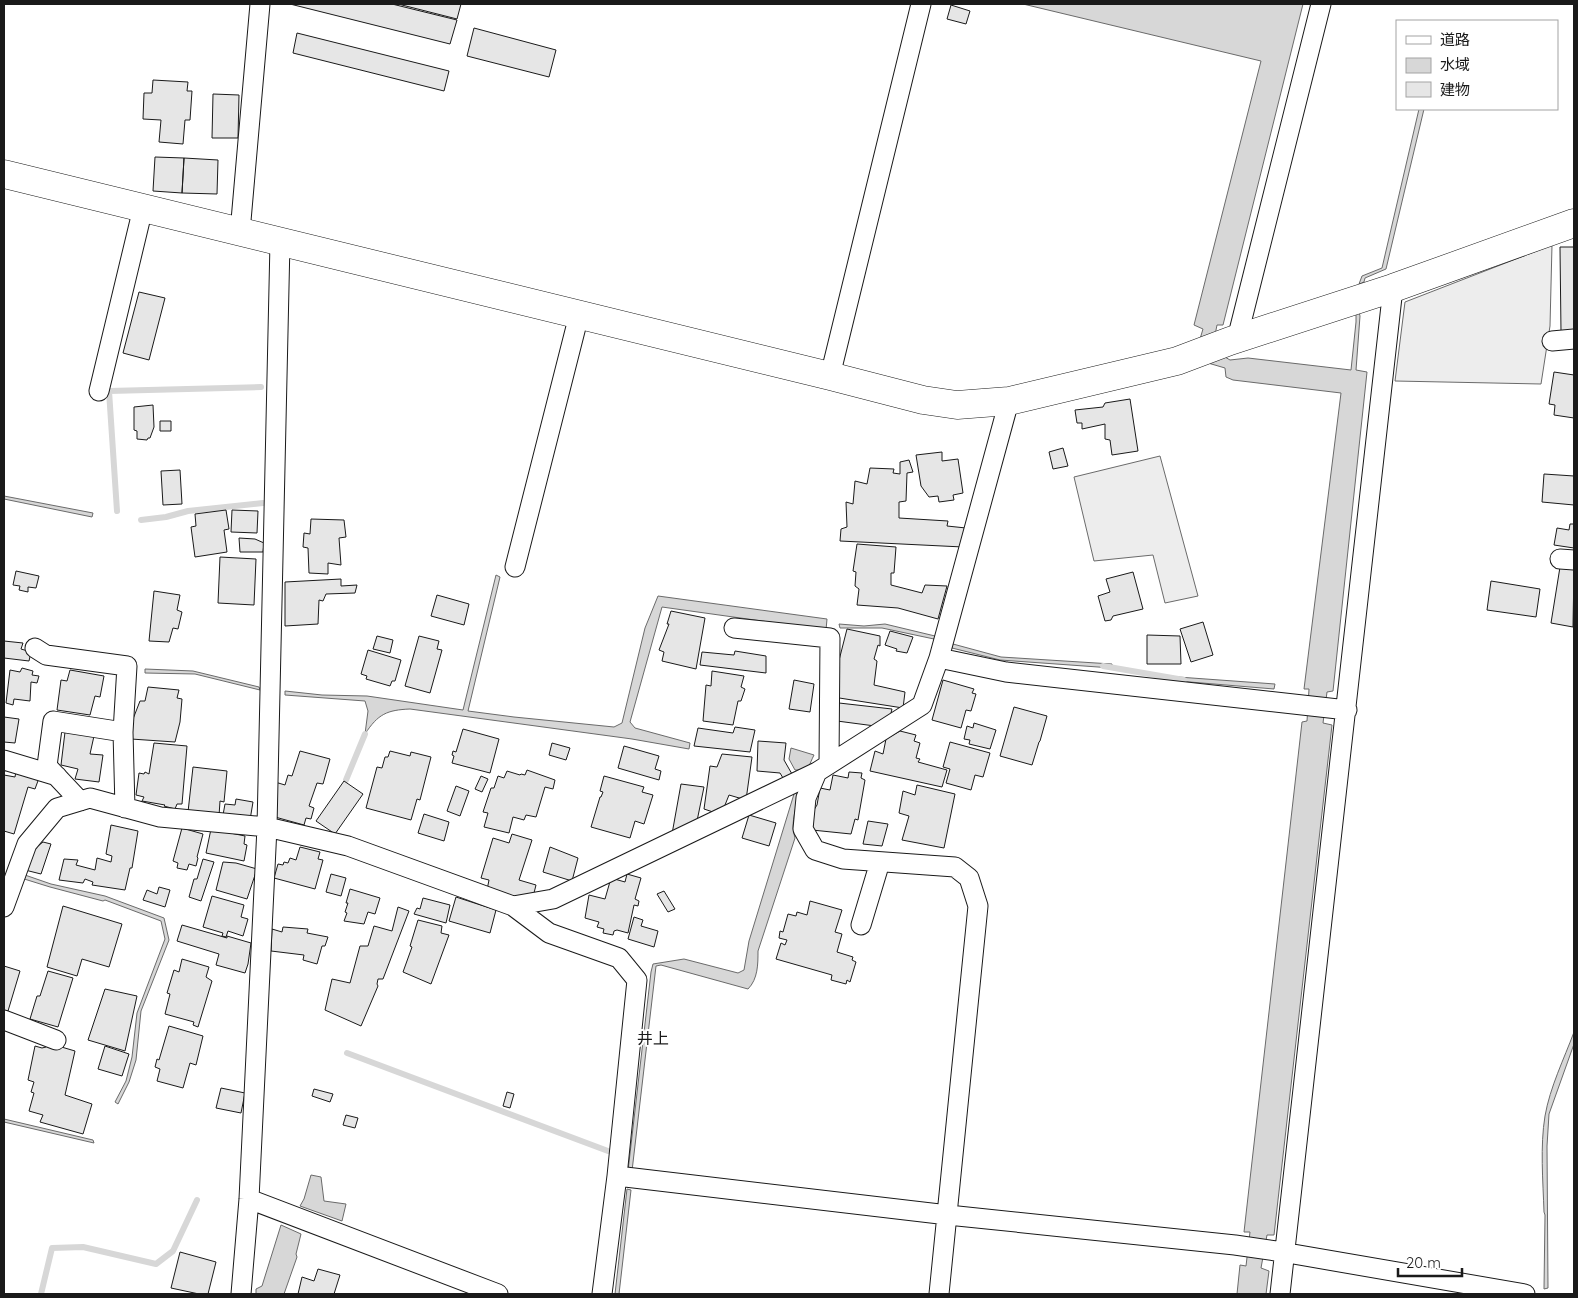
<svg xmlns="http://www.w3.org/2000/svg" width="1578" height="1298" font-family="Quicksand,'Noto Sans JP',sans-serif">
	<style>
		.built { fill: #ededed; stroke: #6a6a6a }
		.water { fill: #d7d7d7; stroke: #6a6a6a }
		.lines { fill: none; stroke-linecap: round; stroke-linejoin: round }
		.stream { stroke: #d7d7d7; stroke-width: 6 }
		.building { fill: #e6e6e6; stroke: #1a1a1a }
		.street-casing { stroke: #1a1a1a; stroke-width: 21 }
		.secondary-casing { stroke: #1a1a1a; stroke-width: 29 }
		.street { stroke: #fff; stroke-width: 19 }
		.secondary { stroke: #fff; stroke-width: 28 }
		.labels { text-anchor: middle; stroke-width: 4; stroke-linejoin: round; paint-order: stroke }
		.neighbourhood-label { font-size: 16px; fill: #1a1a1a; stroke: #fff }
	</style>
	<rect width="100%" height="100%" fill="#fff"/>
	<path class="built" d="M 1552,245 L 1550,326 L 1541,384 L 1395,381 L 1405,302 Z
		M 1160,456 L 1198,596 L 1165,603 L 1153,555 L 1094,561 L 1074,477 Z"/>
	<path class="water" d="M 1023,4 L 1303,4 L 1223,325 L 1217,325 L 1215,335 L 1225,357 L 1230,360 L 1248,358 L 1351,370 L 1356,322 L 1356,313 L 1359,312 L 1360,316 L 1356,370 L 1367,372 L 1333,691 L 1327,692 L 1323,723 L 1332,725 L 1274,1235 L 1267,1235 L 1261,1268 L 1269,1271 L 1266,1294 L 1237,1294 L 1240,1265 L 1246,1266 L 1250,1232 L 1244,1232 L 1302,722 L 1307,721 L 1309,689 L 1304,689 L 1341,393 L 1233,380 L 1226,377 L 1225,368 L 1208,363 L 1200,339 L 1203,329 L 1194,325 L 1261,61 Z
		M 1419,109 L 1424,109 L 1386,269 L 1365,278 L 1364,282 L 1359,284 L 1362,276 L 1382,268 Z
		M 4,496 L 93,513 L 92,517 L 4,499 Z
		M 496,575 L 500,577 L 468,711 L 514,717 L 614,727 L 622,723 L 645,628 L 658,596 L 827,619 L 826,630 L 662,607 L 630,722 L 635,728 L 690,743 L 689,749 L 632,739 L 410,709 C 387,710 378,714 365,734 L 368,711 L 365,701 L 285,695 L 285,691 L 322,695 L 367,696 L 463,710 Z
		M 839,624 L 864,626 L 885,624 L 935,636 L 934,639 L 882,628 L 840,628 Z
		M 953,644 L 1001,657 L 1112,664 L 1112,668 L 1000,660 L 952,648 Z
		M 145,669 L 193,671 L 259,687 L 260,690 L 195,674 L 145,673 Z
		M 1178,677 L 1275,684 L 1274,689 L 1178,681 Z
		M 791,748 L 814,755 C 806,771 793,809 793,827 C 793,830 794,834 795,838 L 758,951 C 758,964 758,979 748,989 L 661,965 L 656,966 L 632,1171 L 628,1171 L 651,972 L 653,964 L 684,959 L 738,973 L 744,970 L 749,941 L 794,794 L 799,770 L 795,770 L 789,759 Z
		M 22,874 L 51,884 L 105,896 L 164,918 L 169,940 L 141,1011 L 136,1060 L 129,1082 L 118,1104 L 115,1102 L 126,1081 L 132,1057 L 137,1013 L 165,939 L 161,921 L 105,900 L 103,901 L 50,887 L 21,878 Z
		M 1574,1032 L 1574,1044 L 1549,1114 L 1547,1146 L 1548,1288 L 1544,1289 L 1545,1215 L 1544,1212 C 1543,1181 1540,1146 1545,1116 C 1550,1087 1564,1059 1574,1032 Z
		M 4,1119 L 93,1140 L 94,1143 L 4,1122 Z
		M 311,1175 L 321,1177 L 324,1201 L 346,1204 L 342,1221 L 300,1206 L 304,1199 Z
		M 627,1189 L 631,1190 L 619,1294 L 615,1294 Z
		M 281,1225 L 301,1234 L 296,1254 L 297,1257 L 284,1294 L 256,1294 L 256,1289 L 262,1286 Z"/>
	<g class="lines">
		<path class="stream" d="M 117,511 L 109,391 L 261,387
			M 141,520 L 166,517 L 188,511 L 263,503
			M 1103,666 L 1184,680
			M 346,780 L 365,734
			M 347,1053 L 608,1151
			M 41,1294 L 52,1248 L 83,1247 L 156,1264 L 173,1251 L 197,1200"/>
	</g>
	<path class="building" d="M 290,4 L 392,4 L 457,20 L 450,44 Z
		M 398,4 L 461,4 L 457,19 Z
		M 951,5 L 970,11 L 966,24 L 947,19 Z
		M 474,28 L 556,50 L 549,77 L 467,56 Z
		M 297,33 L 449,71 L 444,91 L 293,53 Z
		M 153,80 L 188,82 L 187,91 L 192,91 L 190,120 L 185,120 L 183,144 L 159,142 L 161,120 L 143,119 L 144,93 L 152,93 Z
		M 213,94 L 239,95 L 238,138 L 212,138 Z
		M 155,157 L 184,158 L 182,193 L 153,191 Z
		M 184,158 L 218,160 L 217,194 L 182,193 Z
		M 1560,247 L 1574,247 L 1574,331 L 1561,332 Z
		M 139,292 L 165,298 L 149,360 L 123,353 Z
		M 1554,372 L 1574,375 L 1574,418 L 1554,415 L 1555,405 L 1549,404 Z
		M 1130,399 L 1138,451 L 1112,455 L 1110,440 L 1105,439 L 1105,424 L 1082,429 L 1082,423 L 1077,423 L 1075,410 L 1103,407 L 1105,403 Z
		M 153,405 L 154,427 L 150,438 L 148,438 L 147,440 L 137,439 L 137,431 L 134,430 L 134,407 Z
		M 160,421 L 171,421 L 171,431 L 160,431 Z
		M 1063,448 L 1068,466 L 1053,469 L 1049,452 Z
		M 942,452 L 942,461 L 958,459 L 963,493 L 953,495 L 954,500 L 939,502 L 938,496 L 929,497 L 921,486 L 916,455 Z
		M 909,460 L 913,472 L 907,473 L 906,501 L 899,502 L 899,518 L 948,521 L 947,526 L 966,528 L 963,547 L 840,541 L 841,529 L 847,527 L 846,502 L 853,504 L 855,481 L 867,484 L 870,468 L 894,469 L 893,473 L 900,474 L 900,462 Z
		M 180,470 L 182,504 L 163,505 L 161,471 Z
		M 1544,474 L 1574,476 L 1574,505 L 1542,502 Z
		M 226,510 L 229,529 L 224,530 L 227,552 L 195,557 L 191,527 L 196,526 L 195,514 Z
		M 232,510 L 258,511 L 257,533 L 231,532 Z
		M 311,519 L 344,520 L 346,537 L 339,538 L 341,565 L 328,563 L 328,574 L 309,573 L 308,548 L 303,547 L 304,533 L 310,534 Z
		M 1570,524 L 1574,524 L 1574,548 L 1554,545 L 1557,528 L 1569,530 Z
		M 239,538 L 255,539 L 264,543 L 263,552 L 240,552 Z
		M 857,544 L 896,547 L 894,573 L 891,573 L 891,585 L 922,593 L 925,585 L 947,586 L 938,619 L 898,608 L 857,605 L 859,589 L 855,586 L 856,572 L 853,571 Z
		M 220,557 L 256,559 L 254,605 L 218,603 Z
		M 1560,567 L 1574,569 L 1573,627 L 1551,623 Z
		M 16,571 L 39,576 L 36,588 L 28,587 L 28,592 L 19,590 L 20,586 L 13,585 Z
		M 1133,572 L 1143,609 L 1113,616 L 1111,620 L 1105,621 L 1098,596 L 1110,592 L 1106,579 Z
		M 341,579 L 341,586 L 357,585 L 355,593 L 326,594 L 323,601 L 319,600 L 318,624 L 285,626 L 285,582 Z
		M 1491,581 L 1540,589 L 1536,617 L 1487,610 Z
		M 154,591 L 180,595 L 177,610 L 182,612 L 178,629 L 173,628 L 169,642 L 149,641 Z
		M 437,595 L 469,604 L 464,625 L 431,616 Z
		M 671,611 L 705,618 L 696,669 L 662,661 L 664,652 L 659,650 L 669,624 L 667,624 Z
		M 1203,622 L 1213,655 L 1191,662 L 1180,629 Z
		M 847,629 L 880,636 L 880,646 L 878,645 L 874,659 L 877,661 L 874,685 L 905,692 L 903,708 L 833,697 L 834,680 Z
		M 890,631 L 913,637 L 907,653 L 896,651 L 897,649 L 885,645 Z
		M 1147,635 L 1180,636 L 1181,664 L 1147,664 Z
		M 377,636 L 393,640 L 390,653 L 373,649 Z
		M 419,636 L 439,641 L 437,649 L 442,650 L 430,693 L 405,686 Z
		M 4,641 L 23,643 L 21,649 L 31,652 L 29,661 L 4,658 Z
		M 368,650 L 401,660 L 395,681 L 392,681 L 390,686 L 366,679 L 367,676 L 361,674 Z
		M 735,651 L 766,656 L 766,673 L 700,665 L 702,652 L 734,655 Z
		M 22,668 L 33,671 L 32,675 L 39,676 L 37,683 L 31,682 L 30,701 L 14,699 L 13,705 L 6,703 L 10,670 L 20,672 Z
		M 70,670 L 104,676 L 100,697 L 95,696 L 90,715 L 57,710 L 61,680 L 67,681 Z
		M 712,671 L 744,676 L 741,687 L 745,689 L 741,701 L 738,701 L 733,725 L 703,721 L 706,685 L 711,686 Z
		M 794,680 L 814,684 L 810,712 L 789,709 Z
		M 943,680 L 974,689 L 972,693 L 976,694 L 971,711 L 966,710 L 961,728 L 932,720 Z
		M 148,687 L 179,690 L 177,698 L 182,699 L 180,722 L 175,742 L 131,739 L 133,719 L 140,701 L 145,701 Z
		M 839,703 L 892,709 L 890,717 L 875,726 L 837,721 Z
		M 1014,707 L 1047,716 L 1040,741 L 1039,742 L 1032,765 L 1000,756 Z
		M 4,717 L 19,719 L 15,743 L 4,742 Z
		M 974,723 L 996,730 L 990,749 L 969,744 L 970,740 L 964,739 L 967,726 L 973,728 Z
		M 735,727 L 755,730 L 750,752 L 694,746 L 698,728 L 733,733 Z
		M 463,729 L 499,739 L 490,773 L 452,763 L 454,756 L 452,755 L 453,751 L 456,752 Z
		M 900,731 L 916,735 L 914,741 L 920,743 L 916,758 L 920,759 L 918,762 L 947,770 L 942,787 L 870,771 L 875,751 L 883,754 L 886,739 Z
		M 65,732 L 94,736 L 90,754 L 103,755 L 99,782 L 75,779 L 78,769 L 61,765 Z
		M 758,741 L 786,743 L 784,760 L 792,774 L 783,778 L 780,773 L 757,771 Z
		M 950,742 L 990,753 L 983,777 L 975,775 L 971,790 L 946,783 L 950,769 L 943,767 Z
		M 154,743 L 187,746 L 182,804 L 177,804 L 175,809 L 164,806 L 165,805 L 142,801 L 144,797 L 136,795 L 139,773 L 144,774 L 145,772 L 149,774 Z
		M 552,743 L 570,748 L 566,760 L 549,755 Z
		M 624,746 L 659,756 L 655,769 L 661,771 L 659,780 L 618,768 Z
		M 300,751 L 330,759 L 323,784 L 317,783 L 309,806 L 314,808 L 311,819 L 306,818 L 304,825 L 275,817 L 275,782 L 285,785 L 288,775 L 292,776 Z
		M 390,751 L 410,756 L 411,752 L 431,757 L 420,800 L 417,799 L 411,820 L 366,808 L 377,767 L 382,768 L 385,757 L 388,757 Z
		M 722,754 L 752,757 L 746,800 L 729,795 L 723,810 L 717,809 L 716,813 L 704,809 L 710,766 L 717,767 Z
		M 193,767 L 227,771 L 224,802 L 220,801 L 219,816 L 188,812 Z
		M 4,770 L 5,770 L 4,775 L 15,777 L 16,771 L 39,778 L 35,789 L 28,787 L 14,834 L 4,831 Z
		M 527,770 L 555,780 L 553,789 L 545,787 L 536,817 L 526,815 L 524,820 L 513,817 L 509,833 L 484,827 L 488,813 L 483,812 L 491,788 L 494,788 L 498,776 L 504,778 L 507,771 L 520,775 L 521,774 L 525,775 Z
		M 849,772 L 862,773 L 861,778 L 865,780 L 858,820 L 855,819 L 851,834 L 812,830 L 813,824 L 809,823 L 810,816 L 817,805 L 820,788 L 830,790 L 833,775 L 848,778 Z
		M 481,776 L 488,779 L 482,792 L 475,789 Z
		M 604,776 L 644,787 L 642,792 L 653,795 L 644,824 L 635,821 L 630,838 L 591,827 L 600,797 L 601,797 L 603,792 L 600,791 Z
		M 344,781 L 363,794 L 335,834 L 316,821 Z
		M 681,784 L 704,787 L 697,821 L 672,834 Z
		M 917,785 L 955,794 L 944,848 L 902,840 L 909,816 L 899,813 L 903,791 L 915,795 Z
		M 456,786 L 469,791 L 460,816 L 447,811 Z
		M 236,799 L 253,802 L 250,820 L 223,815 L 225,804 L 235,805 Z
		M 424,814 L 449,822 L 444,841 L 418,833 Z
		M 749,815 L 776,823 L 769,846 L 742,838 Z
		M 868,821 L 888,824 L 882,846 L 863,844 Z
		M 111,825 L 138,831 L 132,868 L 130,868 L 125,890 L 92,885 L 93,882 L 85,879 L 83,883 L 59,880 L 64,859 L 78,860 L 76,865 L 95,870 L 97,858 L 111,862 L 112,856 L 106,854 Z
		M 182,828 L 203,834 L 197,857 L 198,858 L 196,866 L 189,864 L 187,870 L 177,868 L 178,863 L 173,861 Z
		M 211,829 L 245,836 L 244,844 L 247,845 L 244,861 L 206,853 Z
		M 512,834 L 532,840 L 519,880 L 536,885 L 533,897 L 517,899 L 487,890 L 489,880 L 481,878 L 493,838 L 509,843 Z
		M 43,842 L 51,844 L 41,874 L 25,870 L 34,849 Z
		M 300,847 L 320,852 L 318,859 L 323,860 L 315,889 L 274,878 L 278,864 L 283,865 L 284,862 L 288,863 L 290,858 L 296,860 Z
		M 550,847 L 578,858 L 572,881 L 543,872 Z
		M 203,859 L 214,862 L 201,901 L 189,897 L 194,879 L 197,879 Z
		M 223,862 L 236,863 L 257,869 L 247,899 L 216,890 Z
		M 331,874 L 346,878 L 341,896 L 326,892 Z
		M 627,874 L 641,878 L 635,899 L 639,901 L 638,906 L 634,905 L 628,933 L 617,930 L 614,931 L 613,935 L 603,933 L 604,929 L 597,927 L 599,922 L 585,918 L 589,895 L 605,899 L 611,878 L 625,882 Z
		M 159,887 L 170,890 L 165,907 L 143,900 L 147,890 L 157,894 Z
		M 350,889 L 380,898 L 375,914 L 368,912 L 364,924 L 344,921 L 347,913 L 345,912 L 348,903 L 346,903 Z
		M 664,891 L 675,909 L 668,912 L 657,894 Z
		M 212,896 L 244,905 L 241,917 L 248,919 L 243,936 L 228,931 L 226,937 L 222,936 L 223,933 L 203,927 Z
		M 456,897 L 496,910 L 490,933 L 449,921 Z
		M 423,898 L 450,905 L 446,923 L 414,914 L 417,908 L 420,909 Z
		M 810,901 L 842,910 L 835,932 L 842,934 L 837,952 L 853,957 L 852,960 L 856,962 L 850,982 L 847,980 L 846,984 L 831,980 L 832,975 L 776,959 L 781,943 L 785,945 L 787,940 L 779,938 L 780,931 L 783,932 L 788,914 L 796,916 L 797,912 L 807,915 Z
		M 63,906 L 122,924 L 109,967 L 82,959 L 77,976 L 47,967 Z
		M 398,907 L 409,911 L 383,979 L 378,979 L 377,984 L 378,986 L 361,1026 L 325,1010 L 332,979 L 350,983 L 360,946 L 368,946 L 374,926 L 392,931 Z
		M 634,917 L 643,920 L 641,926 L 658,931 L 654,947 L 628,939 Z
		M 418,920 L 442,926 L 441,933 L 449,935 L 431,984 L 403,972 L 412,947 L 410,946 Z
		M 182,925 L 227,938 L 227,936 L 251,943 L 248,964 L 245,973 L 216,965 L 219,954 L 177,941 Z
		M 283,927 L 308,929 L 307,933 L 328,937 L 325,946 L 322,946 L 317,964 L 303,960 L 304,955 L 271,951 L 272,929 L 282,932 Z
		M 182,959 L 209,967 L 206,977 L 212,981 L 198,1027 L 193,1025 L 194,1022 L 165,1014 L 170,994 L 167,993 L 174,970 L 179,972 Z
		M 4,966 L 20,971 L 8,1011 L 4,1010 Z
		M 48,971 L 73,978 L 58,1027 L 30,1019 L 37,996 L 40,996 Z
		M 105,989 L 137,996 L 125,1051 L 88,1040 Z
		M 169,1026 L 203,1036 L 196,1065 L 190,1063 L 183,1088 L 157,1081 L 160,1069 L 155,1067 L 157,1059 L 159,1060 Z
		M 48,1043 L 75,1051 L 65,1095 L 92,1104 L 83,1134 L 40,1122 L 43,1115 L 29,1111 L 34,1093 L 31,1092 L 34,1082 L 28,1080 L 35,1046 L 42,1048 L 46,1047 Z
		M 105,1046 L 129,1054 L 122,1076 L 98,1069 Z
		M 221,1088 L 245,1093 L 241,1113 L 216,1108 Z
		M 314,1089 L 333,1094 L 330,1102 L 312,1096 Z
		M 507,1092 L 514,1094 L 510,1108 L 503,1106 Z
		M 346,1115 L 358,1118 L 355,1128 L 343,1125 Z
		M 180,1252 L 216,1262 L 208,1294 L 199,1294 L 171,1288 Z
		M 318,1269 L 340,1275 L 334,1294 L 298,1294 L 302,1277 L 314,1281 Z"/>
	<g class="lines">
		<g class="street-casing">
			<path id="street" d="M 240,232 L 260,4
				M 1237,339 L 1321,4
				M 1552,341 L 1574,339
				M 830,376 L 921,4
				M 99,391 L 143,208
				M 1560,559 L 1574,560
				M 515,567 L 579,315
				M 734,628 L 830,638 L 829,764
				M 35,648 L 46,655 L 127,666 L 123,732 L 125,808
				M 939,658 L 1006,672 L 1347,710
				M 4,760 L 57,776
				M 817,772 L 806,798 L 803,829 L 815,850 L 843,859 L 955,867 L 969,878 L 978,906 L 939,1294
				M 80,801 L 47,766 L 53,721 L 123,732
				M 513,906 L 553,899 L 817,772 L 922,705 L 939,658 L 1009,401
				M 4,907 L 27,844 L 57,808 L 90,798 L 160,817 L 267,827 L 348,846 L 513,906 L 549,933 L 619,958 L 637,980 L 617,1176 L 602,1294
				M 861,925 L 880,862
				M 4,1020 L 56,1040
				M 617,1176 L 948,1215 L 1235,1245 L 1276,1251 L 1525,1294
				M 249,1199 L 498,1294
				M 241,1294 L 249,1199 L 267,827 L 280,242
				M 1280,1294 L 1393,288"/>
		</g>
		<g class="secondary-casing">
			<path id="secondary" d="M 4,174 L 830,376 L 923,400 L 957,405 L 1009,401 L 1177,361 L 1230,341 L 1393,288 L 1574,223"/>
		</g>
		<use href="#street" class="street"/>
		<use href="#secondary" class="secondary"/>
	</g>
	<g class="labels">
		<g class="neighbourhood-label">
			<text x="653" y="1044">井上</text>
		</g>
	</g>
	<rect width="1578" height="1298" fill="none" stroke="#1a1a1a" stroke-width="10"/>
	<rect x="1396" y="20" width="162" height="90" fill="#ffffff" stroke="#a3a3a3"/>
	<rect x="1406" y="36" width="25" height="8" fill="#ffffff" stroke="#a3a3a3"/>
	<text x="1440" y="45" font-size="15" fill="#1a1a1a">道路</text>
	<rect x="1406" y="58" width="25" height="15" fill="#d7d7d7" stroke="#a3a3a3"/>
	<text x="1440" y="70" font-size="15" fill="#1a1a1a">水域</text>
	<rect x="1406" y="82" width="25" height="15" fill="#e6e6e6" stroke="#a3a3a3"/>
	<text x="1440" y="95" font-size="15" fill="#1a1a1a">建物</text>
	<path d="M1398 1268v8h64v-8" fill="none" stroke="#1a1a1a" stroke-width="2.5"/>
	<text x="1406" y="1268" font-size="15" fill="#1a1a1a" stroke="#ffffff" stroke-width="4" paint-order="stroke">20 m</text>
</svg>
